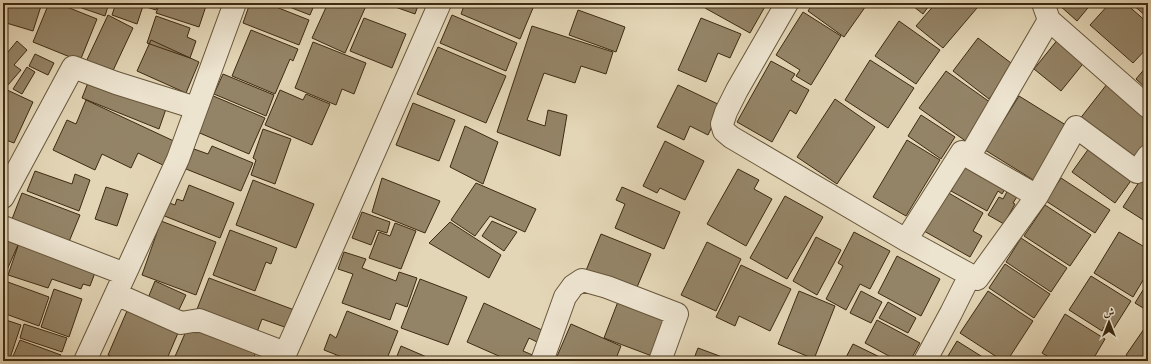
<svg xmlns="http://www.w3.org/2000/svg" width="1151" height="364" font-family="Alegreya,Amiri,serif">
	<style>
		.building { fill: #948467; stroke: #3e2b12 }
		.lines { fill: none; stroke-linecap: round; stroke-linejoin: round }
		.minor-casing { stroke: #67563b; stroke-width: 24 }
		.minor { stroke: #ede4d0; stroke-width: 22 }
	</style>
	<rect width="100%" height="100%" fill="#e3d6b6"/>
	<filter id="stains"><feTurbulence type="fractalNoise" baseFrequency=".005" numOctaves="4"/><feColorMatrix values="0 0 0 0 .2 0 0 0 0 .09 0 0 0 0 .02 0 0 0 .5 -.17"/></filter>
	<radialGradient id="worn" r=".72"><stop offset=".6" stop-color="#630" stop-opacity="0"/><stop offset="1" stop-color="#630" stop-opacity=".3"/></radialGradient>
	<path class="building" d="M 3,3 L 42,3 L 33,31 L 3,22 Z
		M 49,3 L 57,3 L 97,19 L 80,61 L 33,42 Z
		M 77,3 L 109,3 L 105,16 L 76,6 Z
		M 116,3 L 158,3 L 156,10 L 143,6 L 137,24 L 112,15 Z
		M 160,3 L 207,3 L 199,27 L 156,13 Z
		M 250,3 L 266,3 L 309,20 L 299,45 L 243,23 Z
		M 279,3 L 315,3 L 310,15 Z
		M 328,3 L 360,3 L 366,6 L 345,53 L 312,38 Z
		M 384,3 L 430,3 L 428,7 L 419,3 L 415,14 Z
		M 465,3 L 522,3 L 533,8 L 520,39 L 461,14 Z
		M 707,3 L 767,3 L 750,33 L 705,8 Z
		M 813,3 L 868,3 L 844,37 L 808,11 Z
		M 879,3 L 889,3 L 886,8 Z
		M 909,3 L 931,3 L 923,14 Z
		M 936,3 L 971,3 L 977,8 L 943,48 L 916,26 Z
		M 1059,3 L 1092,3 L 1077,21 L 1058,4 Z
		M 1110,3 L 1125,3 L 1148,23 L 1148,47 L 1133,63 L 1090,25 Z
		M 1131,3 L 1148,3 L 1148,18 Z
		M 578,10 L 625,27 L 616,52 L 569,35 Z
		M 803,12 L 841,36 L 811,85 L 796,76 L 800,70 L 776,55 Z
		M 108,15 L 133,28 L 110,77 L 84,66 Z
		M 452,15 L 517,43 L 506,71 L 440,43 Z
		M 156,16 L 190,28 L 187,37 L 196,41 L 190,58 L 147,43 Z
		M 364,18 L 406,34 L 392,68 L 350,51 Z
		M 701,18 L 741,34 L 730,58 L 718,53 L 706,82 L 678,70 Z
		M 899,21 L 940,50 L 916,84 L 875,56 Z
		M 532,26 L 613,52 L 606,74 L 581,66 L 575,83 L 544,73 L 527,120 L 545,126 L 548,110 L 567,115 L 560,156 L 497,132 Z
		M 251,30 L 298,49 L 293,61 L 290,59 L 275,94 L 232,76 Z
		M 978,38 L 1015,66 L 989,99 L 953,71 Z
		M 1059,38 L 1086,60 L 1061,91 L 1034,69 Z
		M 151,40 L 199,62 L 186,93 L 137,71 Z
		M 17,41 L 27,50 L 14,65 L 21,70 L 8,85 L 3,81 L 3,58 Z
		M 313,42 L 366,63 L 354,94 L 342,89 L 336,105 L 295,88 Z
		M 438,47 L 506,76 L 486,123 L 417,94 Z
		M 35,54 L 54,63 L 48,75 L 29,66 Z
		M 870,60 L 914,88 L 888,128 L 845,100 Z
		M 771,61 L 795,74 L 791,80 L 809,90 L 796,114 L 790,110 L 772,142 L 737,122 Z
		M 1147,66 L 1148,67 L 1148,90 L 1136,79 Z
		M 27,67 L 35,72 L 22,94 L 13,89 Z
		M 946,71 L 994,105 L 967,142 L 919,108 Z
		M 223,74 L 274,95 L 266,116 L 214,94 Z
		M 91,75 L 167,106 L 159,129 L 82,98 Z
		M 1107,84 L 1148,116 L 1148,140 L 1132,161 L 1079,120 Z
		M 678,85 L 722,106 L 708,135 L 690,126 L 684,140 L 657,127 Z
		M 5,89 L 33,102 L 14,143 L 3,139 L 3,93 Z
		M 280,90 L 303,100 L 306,94 L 330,104 L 312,145 L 265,125 Z
		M 211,95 L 265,118 L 249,154 L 195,131 Z
		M 1019,96 L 1069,127 L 1035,181 L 985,150 Z
		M 835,99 L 875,127 L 837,184 L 797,157 Z
		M 86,100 L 178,143 L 167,167 L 138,153 L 131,168 L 102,154 L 95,170 L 53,150 L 67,120 L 76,124 Z
		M 413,103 L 455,120 L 439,161 L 396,145 Z
		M 921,115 L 955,137 L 941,159 L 908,136 Z
		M 465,126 L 498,142 L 483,184 L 450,167 Z
		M 263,129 L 291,139 L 275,184 L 251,175 L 256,160 L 253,158 Z
		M 907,140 L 940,160 L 906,216 L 873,197 Z
		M 665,141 L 704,161 L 685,200 L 660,188 L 657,193 L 643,186 Z
		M 1092,144 L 1135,175 L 1115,203 L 1072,172 Z
		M 212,146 L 253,163 L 241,191 L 186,169 L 194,149 L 208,154 Z
		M 967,161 L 1008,184 L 1002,194 L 998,191 L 987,211 L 951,191 Z
		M 738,169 L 759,180 L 754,189 L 772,199 L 746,246 L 707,224 Z
		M 35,171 L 72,184 L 75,174 L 90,180 L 79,211 L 27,191 Z
		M 382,178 L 440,201 L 425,233 L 372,212 Z
		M 1061,178 L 1110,210 L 1095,233 L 1046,201 Z
		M 1141,179 L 1148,183 L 1148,223 L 1123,207 Z
		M 253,180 L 314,204 L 296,248 L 236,225 Z
		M 476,183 L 536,209 L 525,232 L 490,216 L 475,236 L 451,220 Z
		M 189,185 L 234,203 L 220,238 L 162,215 L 167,202 L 175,205 L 177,199 L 183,201 Z
		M 1010,186 L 1020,192 L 1013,203 L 1015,204 L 1004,224 L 988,215 L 999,197 L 1003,199 Z
		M 106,187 L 128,194 L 117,226 L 95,219 Z
		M 622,187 L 680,212 L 664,249 L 615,228 L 625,204 L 616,200 Z
		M 947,192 L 983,213 L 973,231 L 982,236 L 970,257 L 924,231 Z
		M 22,193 L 80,215 L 66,249 L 9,227 Z
		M 785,196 L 823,217 L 787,279 L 750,258 Z
		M 1045,205 L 1091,235 L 1070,266 L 1024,236 Z
		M 362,212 L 390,222 L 387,233 L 377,230 L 371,245 L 352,238 Z
		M 161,221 L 216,242 L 196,295 L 142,275 Z
		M 492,221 L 517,232 L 504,251 L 482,236 Z
		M 450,222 L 501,255 L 489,278 L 429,243 Z
		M 395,223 L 416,231 L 401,269 L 369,258 L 379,232 L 390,236 Z
		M 230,230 L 277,248 L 271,264 L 266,262 L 255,291 L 213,275 Z
		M 854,232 L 890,251 L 870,289 L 860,284 L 846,310 L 826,299 L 843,266 L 838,263 Z
		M 1119,232 L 1148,249 L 1148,272 L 1133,297 L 1094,273 Z
		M 601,234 L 651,254 L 635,292 L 585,273 Z
		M 816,237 L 841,250 L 817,295 L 793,281 Z
		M 1021,238 L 1067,268 L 1051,292 L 1006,262 Z
		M 3,239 L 18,245 L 3,279 Z
		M 707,242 L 741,259 L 716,311 L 681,295 Z
		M 19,243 L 96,270 L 90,286 L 83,284 L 81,289 L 52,279 L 48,288 L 8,275 Z
		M 344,252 L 366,259 L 362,268 L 396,281 L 399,272 L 417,278 L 407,307 L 396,303 L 390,320 L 342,303 L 353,274 L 338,269 Z
		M 897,256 L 940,279 L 921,316 L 878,293 Z
		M 1005,264 L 1050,294 L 1034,318 L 989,288 Z
		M 741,265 L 791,289 L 770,331 L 739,316 L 735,326 L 716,317 Z
		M 1091,276 L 1131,301 L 1112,331 L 1104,327 L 1102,331 L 1069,310 Z
		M 209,278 L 297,311 L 290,329 L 262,319 L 254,340 L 194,317 Z
		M 420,279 L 467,297 L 448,345 L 401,328 Z
		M 5,281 L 49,297 L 39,326 L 3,313 L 3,288 Z
		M 155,281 L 186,295 L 176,316 L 146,303 Z
		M 1148,282 L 1148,311 L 1135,303 Z
		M 54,289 L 82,299 L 69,337 L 41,327 Z
		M 799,291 L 835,306 L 814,359 L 778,344 Z
		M 861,291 L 882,302 L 871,323 L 850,313 Z
		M 988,291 L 1033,321 L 1007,361 L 1003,361 L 960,333 Z
		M 619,299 L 666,317 L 652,356 L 604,338 Z
		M 888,302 L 916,318 L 908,333 L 879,318 Z
		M 484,303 L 544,331 L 539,343 L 529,338 L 523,351 L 535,356 L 533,361 L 510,361 L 467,342 Z
		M 127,311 L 178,333 L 166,361 L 121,361 L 108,355 Z
		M 347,311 L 398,331 L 386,361 L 352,361 L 324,350 L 330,334 L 336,338 Z
		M 1065,314 L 1105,339 L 1092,361 L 1055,361 L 1042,353 Z
		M 3,319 L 21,325 L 9,361 L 3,361 Z
		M 877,320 L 920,343 L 910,361 L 898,361 L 865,343 Z
		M 201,323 L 258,348 L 252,361 L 173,361 L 187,329 L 197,333 Z
		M 24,324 L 67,338 L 62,352 L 20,338 Z
		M 571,324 L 621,346 L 615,361 L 555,361 Z
		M 1144,329 L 1148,332 L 1148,361 L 1134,361 L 1126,355 Z
		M 20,340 L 61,355 L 59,361 L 11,361 Z
		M 957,341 L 989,361 L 945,361 Z
		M 853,344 L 888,361 L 844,361 Z
		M 401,346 L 436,361 L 395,361 Z
		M 698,348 L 733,361 L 693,361 Z
		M 335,356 L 347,361 L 333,361 Z"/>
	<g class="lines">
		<g class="minor-casing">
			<path id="minor" d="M 787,3 L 737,90 L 726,112 L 722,124 L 724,131 L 731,137 L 906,240 L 970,275 L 951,313 L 925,361
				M 1043,3 L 1049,20 L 1148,107
				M 969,157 L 1037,196 L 977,279 L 970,275
				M 1037,196 L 1076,127 L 1137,172 L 1148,156
				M 3,197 L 73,67 L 116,83 L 196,108
				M 3,227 L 125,274
				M 906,240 L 962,152 L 969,157 L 1049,20
				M 116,294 L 181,323 L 199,320 L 285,353
				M 85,361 L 178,159 L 235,3
				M 282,361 L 440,3
				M 542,361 L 565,297 L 573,286 L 582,280 L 607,287 L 677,314 L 660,361"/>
		</g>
		<use href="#minor" class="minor"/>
	</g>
	<rect width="1151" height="364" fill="none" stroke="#e3d6b6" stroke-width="16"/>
	<rect x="4" y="4" width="1143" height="356" fill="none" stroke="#3e2b12" stroke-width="2"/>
	<rect x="8" y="8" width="1135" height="348" fill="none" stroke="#3e2b12"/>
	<g transform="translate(1109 322)" stroke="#ede4d0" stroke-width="3" paint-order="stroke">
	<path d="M0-3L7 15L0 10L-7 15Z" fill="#3e2b12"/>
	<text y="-6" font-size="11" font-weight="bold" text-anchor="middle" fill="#3e2b12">ش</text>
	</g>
	<rect width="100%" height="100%" filter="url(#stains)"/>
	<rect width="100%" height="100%" fill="url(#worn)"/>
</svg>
